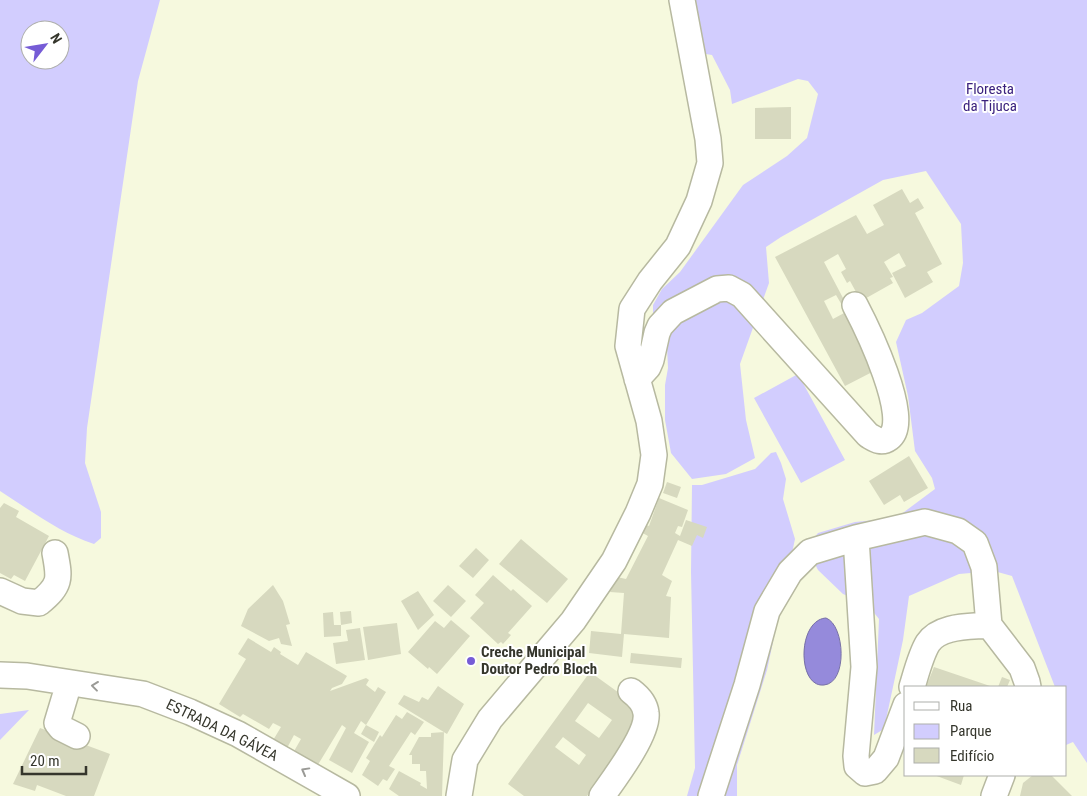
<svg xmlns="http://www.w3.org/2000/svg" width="1087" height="796" font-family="'Roboto Condensed',sans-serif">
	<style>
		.green { fill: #d2cdfe; fill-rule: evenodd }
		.water { fill: #958adb; stroke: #7871a6 }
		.building { fill: #d7d9bf; fill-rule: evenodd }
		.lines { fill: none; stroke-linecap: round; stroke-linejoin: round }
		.minor-casing { stroke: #b7b9a0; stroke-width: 28 }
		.minor { stroke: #fff; stroke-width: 25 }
		.oneway { stroke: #9a9a96 }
		.poi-dot { fill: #765cd6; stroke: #fff; stroke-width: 2 }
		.labels { text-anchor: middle; stroke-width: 4; stroke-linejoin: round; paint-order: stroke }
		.park-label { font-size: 15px; fill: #3b217e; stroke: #fff }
		.poi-label { font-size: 15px; font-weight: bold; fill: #35362c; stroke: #fff; text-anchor: start }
		.street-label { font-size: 15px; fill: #35362c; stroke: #fff }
	</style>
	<rect width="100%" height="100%" fill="#f6f9de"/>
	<path class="green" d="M 0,0 L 160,0 L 138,81 L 87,428 L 85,463 L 101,512 L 101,538 L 94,544 C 60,533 30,510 0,491 ZM 30,30 L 60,30 L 60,60 L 30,60 Z
		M 685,0 L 1087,0 L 1087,763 L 1073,742 L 1066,745 L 1066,687 L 1055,687 L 1012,576 L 994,571 L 959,574 L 909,596 L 903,640 L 884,729 L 874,735 L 879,619 L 867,604 L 843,594 L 818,570 L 812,558 L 810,543 L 818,533 L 855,522 L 896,518 L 935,489 L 932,478 L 915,451 L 908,396 L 896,342 L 906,320 L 922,313 L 959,286 L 963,263 L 961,224 L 926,171 L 883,180 L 781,237 L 766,247 L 769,283 L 740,364 L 746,420 L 755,458 L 726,474 L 692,479 L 671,453 L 665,420 L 665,385 L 668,368 L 667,347 L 653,322 L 653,305 L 662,289 L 680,272 L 743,185 L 787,156 L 807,138 L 818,94 L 808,81 L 798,79 L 732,104 L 730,90 L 712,55 L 681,50 Z
		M 798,374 L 845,460 L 801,483 L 754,398 Z
		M 776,452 L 781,463 L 786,479 L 783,499 L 795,539 L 767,670 L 737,765 L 737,796 L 687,796 L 695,768 L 691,572 L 692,485 L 702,485 L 755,469 L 771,453 Z
		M 29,710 L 0,740 L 0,714 Z"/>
	<path class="water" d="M 826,618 C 845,625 848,683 824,685 C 797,688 797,620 826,618 Z"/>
	<path class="building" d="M 791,107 L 791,139 L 755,139 L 755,108 Z
		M 902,189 L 910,203 L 918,198 L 924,208 L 915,213 L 942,264 L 927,272 L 933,282 L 905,298 L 892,273 L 906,266 L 899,253 L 884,262 L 893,277 L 890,278 L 893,283 L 861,301 L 850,281 L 847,283 L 841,272 L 846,269 L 838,254 L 824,262 L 880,368 L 845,386 L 775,257 L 856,215 L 867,234 L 884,225 L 873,205 ZM 836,295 L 846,312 L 833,319 L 824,301 Z
		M 909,456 L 928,488 L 904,502 L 900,495 L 884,505 L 869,481 Z
		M 667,482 L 681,487 L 677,498 L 663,493 Z
		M 659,498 L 688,510 L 682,527 L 678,526 L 675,533 L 680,536 L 686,520 L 707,527 L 703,538 L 697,535 L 692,546 L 678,540 L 662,575 L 672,581 L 666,596 L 671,597 L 669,638 L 624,634 L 622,657 L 589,653 L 591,631 L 621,634 L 624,593 L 610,592 L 617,577 L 626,579 L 648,536 L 639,531 L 643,524 L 649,526 Z
		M 4,503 L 19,511 L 16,517 L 49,536 L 25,581 L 14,575 L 11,579 L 0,573 L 0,508 Z
		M 521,539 L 568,579 L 547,603 L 499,564 Z
		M 476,548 L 489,560 L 473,578 L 459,566 Z
		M 493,575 L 511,591 L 513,589 L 532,606 L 508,633 L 511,635 L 503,644 L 501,642 L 498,644 L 470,618 L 484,603 L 475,595 Z
		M 273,585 L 283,601 L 290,624 L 286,625 L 292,646 L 281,644 L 279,638 L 269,641 L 241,626 L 248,609 Z
		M 448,585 L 466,601 L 451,617 L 433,601 Z
		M 418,591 L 434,615 L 418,630 L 401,601 Z
		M 351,611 L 352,623 L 341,625 L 341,636 L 324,637 L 323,613 L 333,612 L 334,625 L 341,625 L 340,612 Z
		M 451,620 L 470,636 L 437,674 L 429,667 L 428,669 L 408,652 L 435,621 L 444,628 Z
		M 397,623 L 401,654 L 368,660 L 363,627 Z
		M 360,628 L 365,660 L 336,664 L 333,643 L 348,641 L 346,630 Z
		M 248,638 L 271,652 L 274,647 L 281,652 L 280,654 L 298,665 L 306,652 L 347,676 L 342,684 L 332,688 L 330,691 L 366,678 L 369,680 L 366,685 L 375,692 L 378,687 L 386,692 L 366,725 L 361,721 L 354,733 L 369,742 L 352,773 L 329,760 L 346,728 L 342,725 L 316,768 L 293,753 L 301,739 L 294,735 L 286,750 L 272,742 L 281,727 L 273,723 L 269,729 L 243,714 L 240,717 L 219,704 L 246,659 L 238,654 Z
		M 631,653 L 682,658 L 681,668 L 630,663 Z
		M 934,667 L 993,687 L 926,687 Z
		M 590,672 L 640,708 L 632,735 L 587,796 L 524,796 L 508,784 ZM 588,703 L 612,720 L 599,738 L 575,721 ZM 563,737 L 586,755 L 579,765 L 555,747 Z
		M 1002,677 L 1010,680 L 1007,687 L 998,687 Z
		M 438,686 L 464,704 L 447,734 L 398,704 L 404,695 L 419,702 L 422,697 L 428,700 Z
		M 407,712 L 424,722 L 415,735 L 411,732 L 389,766 L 395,769 L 387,781 L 383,779 L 378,786 L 362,775 L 370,761 L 366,758 L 380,735 L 382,737 L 396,715 L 402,719 Z
		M 366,725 L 379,732 L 374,742 L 361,734 Z
		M 40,728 L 110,754 L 94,796 L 66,796 L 37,785 L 35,791 L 13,784 Z
		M 444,732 L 442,796 L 399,796 L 389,789 L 399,771 L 421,783 L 420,785 L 427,789 L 426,771 L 420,771 L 420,764 L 412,764 L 412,755 L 409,755 L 419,737 L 431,737 L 431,733 Z
		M 934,775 L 964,775 L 961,785 Z
		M 1033,775 L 1051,775 L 1072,796 L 1020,796 L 1023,783 Z"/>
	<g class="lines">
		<g class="minor-casing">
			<path id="minor" d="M 637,379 L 648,367 L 651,360 L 657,333 L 660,326 L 673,312 L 717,289 L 729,288 L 742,295 L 868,435 C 875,439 881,444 889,438 C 913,421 866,326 855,305
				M 856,538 L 864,667 L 856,756 L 857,766 L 865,773 L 875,771 L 886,758 L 906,705
				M 0,591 L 22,601 L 39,603 C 61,585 60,579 55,553
				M 0,675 L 27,676 L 143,694 L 190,712 L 238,734 L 347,796
				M 69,683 L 57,723 L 61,728 L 77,736
				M 912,687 C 916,674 921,654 928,643 C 940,625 970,627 989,625
				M 459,796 L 465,760 L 490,719 L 573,621 L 614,561 L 638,513 L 650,484 L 654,455 L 649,421 L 628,346 L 632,309 L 650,281 L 678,246 L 699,201 L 710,163 L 708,139 L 682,0
				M 602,796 C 614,779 649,733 646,713 C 645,704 639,697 631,691
				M 711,796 L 747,685 L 767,611 L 790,572 L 810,552 L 856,538 L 925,522 L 958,531 L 975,543 L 984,567 L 989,625 L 1022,668 L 1027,682 L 1028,687
				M 994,796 L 1002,775"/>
		</g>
		<use href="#minor" class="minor"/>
	</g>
	<defs><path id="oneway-chevron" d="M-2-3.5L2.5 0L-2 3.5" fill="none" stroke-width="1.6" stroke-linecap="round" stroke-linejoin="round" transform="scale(1.25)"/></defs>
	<g class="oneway">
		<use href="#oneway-chevron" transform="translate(95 686) rotate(-173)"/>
		<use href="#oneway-chevron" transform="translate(305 771) rotate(-151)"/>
	</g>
	<circle class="poi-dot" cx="471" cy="661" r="5"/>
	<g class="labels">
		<g class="park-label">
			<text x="990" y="94">Floresta<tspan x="990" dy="17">da Tijuca</tspan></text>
		</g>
		<g class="poi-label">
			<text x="481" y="657">Creche Municipal<tspan x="481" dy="17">Doutor Pedro Bloch</tspan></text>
		</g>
		<g class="street-label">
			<text transform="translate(222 730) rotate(26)" y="5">ESTRADA DA GÁVEA</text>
		</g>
	</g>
	<rect x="904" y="686" width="162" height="90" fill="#ffffff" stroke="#aeafab"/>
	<rect x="914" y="702" width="25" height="8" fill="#ffffff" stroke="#aeafab"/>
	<text x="950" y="711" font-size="15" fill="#35362c">Rua</text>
	<rect x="914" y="724" width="25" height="15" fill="#d2cdfe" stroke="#aeafab"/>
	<text x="950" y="736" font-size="15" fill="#35362c">Parque</text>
	<rect x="914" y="748" width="25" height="15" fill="#d7d9bf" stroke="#aeafab"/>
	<text x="950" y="761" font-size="15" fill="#35362c">Edifício</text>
	<g transform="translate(45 45) rotate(59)"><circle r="24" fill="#ffffff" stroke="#aeafab"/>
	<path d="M0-4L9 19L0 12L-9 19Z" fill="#765cd6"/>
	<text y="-8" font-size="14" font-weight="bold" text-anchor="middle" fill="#35362c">N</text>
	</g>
	<path d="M22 766v8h64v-8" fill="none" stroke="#35362c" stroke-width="2.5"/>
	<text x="30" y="766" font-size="15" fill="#35362c" stroke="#ffffff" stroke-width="4" paint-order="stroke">20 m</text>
</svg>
